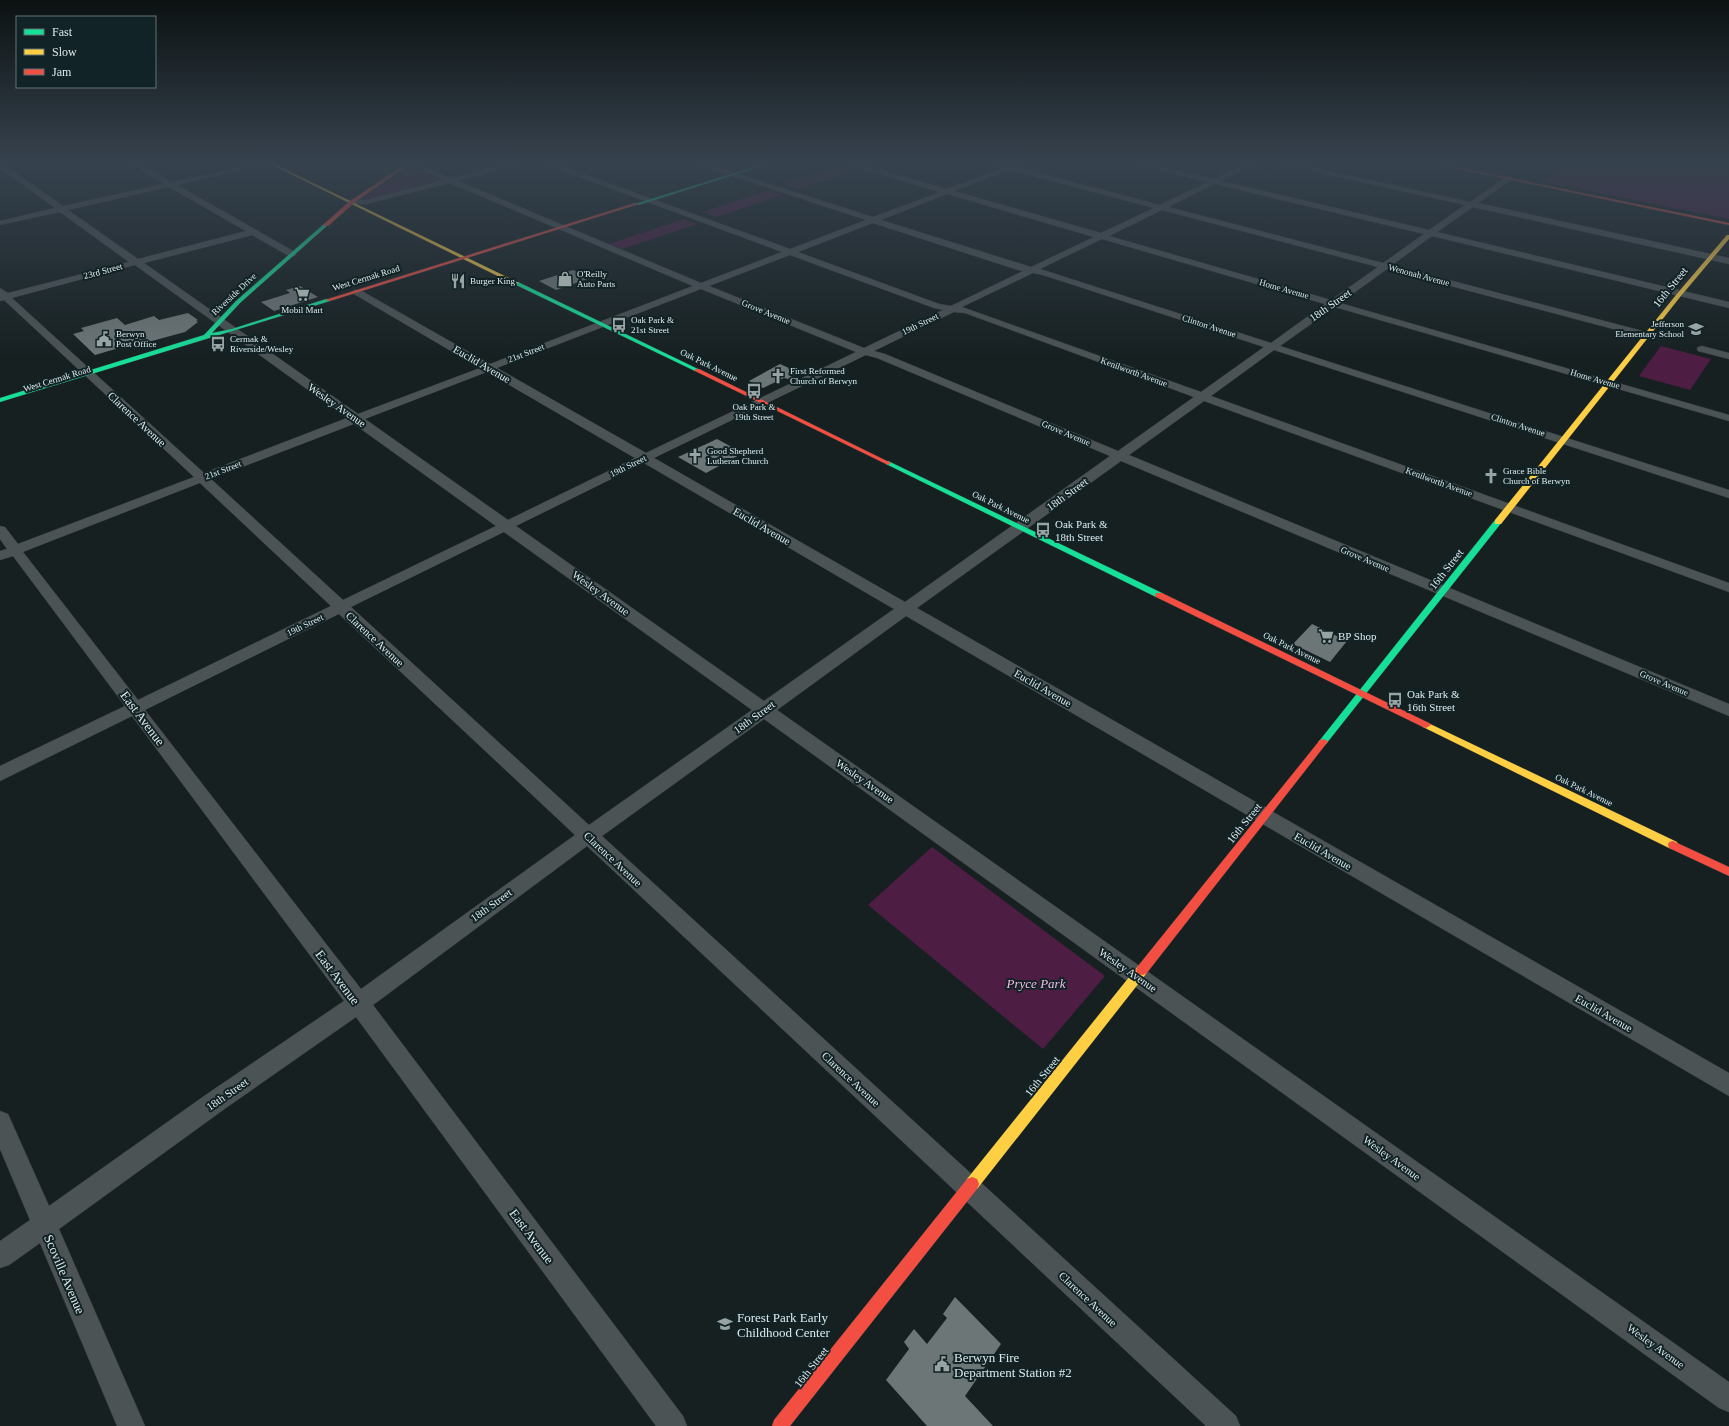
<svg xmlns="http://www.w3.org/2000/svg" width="1729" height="1426" font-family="'Times New Roman',serif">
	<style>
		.green { fill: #4e1d44 }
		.building { fill: #6d7677 }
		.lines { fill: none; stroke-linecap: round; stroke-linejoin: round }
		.street-casing { stroke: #333a3b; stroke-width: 1 }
		.fast-casing { stroke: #333a3b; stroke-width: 1 }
		.slow-casing { stroke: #333a3b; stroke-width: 1 }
		.jam-casing { stroke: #333a3b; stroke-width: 1 }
		.street { fill: #4c5355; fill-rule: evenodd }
		.fast { fill: #16e098; fill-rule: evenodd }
		.slow { fill: #ffcf43; fill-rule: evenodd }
		.jam { fill: #f24e42; fill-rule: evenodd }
		.labels { text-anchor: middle; stroke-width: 4; stroke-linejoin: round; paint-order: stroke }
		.far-street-label { font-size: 9px; fill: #dee9ea; stroke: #112326 }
		.far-poi-label { font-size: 9px; fill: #dee9ea; stroke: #112326; text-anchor: start }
		.street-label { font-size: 11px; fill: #dee9ea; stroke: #112326 }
		.poi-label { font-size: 11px; fill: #dee9ea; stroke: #112326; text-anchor: start }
		.near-street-label { font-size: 13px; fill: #dee9ea; stroke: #112326 }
		.near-park-label { font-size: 13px; font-style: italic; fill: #f7bae3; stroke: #112326 }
		.near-poi-label { font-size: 13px; fill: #dee9ea; stroke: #112326; text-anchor: start }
	</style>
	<rect width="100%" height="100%" fill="#162021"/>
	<path class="green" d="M 1571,160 L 1729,160 L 1729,219 L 1544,182 Z
		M 843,165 L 857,169 L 799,189 L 785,185 Z
		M 409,168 L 416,168 L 442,181 L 365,201 L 360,200 Z
		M 768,190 L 782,195 L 716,217 L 703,212 Z
		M 683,219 L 697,224 L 622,249 L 609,244 Z
		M 1661,346 L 1711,359 L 1690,390 L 1639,376 Z
		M 932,847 L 1105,976 L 1043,1049 L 868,905 Z"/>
	<path class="building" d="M 573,270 L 590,278 L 556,290 L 539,281 Z
		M 300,286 L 318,297 L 274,311 L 261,302 L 290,293 L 286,290 Z
		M 188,313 L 198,320 L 196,321 L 198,322 L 185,332 L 148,342 L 146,340 L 95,355 L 73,334 L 84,331 L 81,328 L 117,318 L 125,325 L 154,316 L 159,320 Z
		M 780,364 L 800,373 L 788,379 L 784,378 L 763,388 L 749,381 Z
		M 717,439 L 743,453 L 706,473 L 678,457 Z
		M 1312,624 L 1347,641 L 1330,662 L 1293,644 Z
		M 955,1297 L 1001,1344 L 965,1396 L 993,1426 L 927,1426 L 886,1380 L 909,1349 L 904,1342 L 914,1329 L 927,1344 L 947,1318 L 943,1314 Z"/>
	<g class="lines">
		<g class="street-casing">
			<path id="street" d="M 17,160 L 29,160 L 6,166 L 63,206 L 164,184 L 125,160 L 132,160 L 172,182 L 271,161 L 271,163 L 177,185 L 295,252 L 296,254 L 295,256 L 289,256 L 252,235 L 144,263 L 358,414 L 480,368 L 354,294 L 352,292 L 354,290 L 360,290 L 490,364 L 693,286 L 450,183 L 366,204 L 349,204 L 349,200 L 366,200 L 444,180 L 401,161 L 400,160 L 408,160 L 451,178 L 522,160 L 532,160 L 531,161 L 458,181 L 701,283 L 782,252 L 537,161 L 536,160 L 545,160 L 790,249 L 866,220 L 687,161 L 686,160 L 695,160 L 873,217 L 940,192 L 836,161 L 835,160 L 845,160 L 947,189 L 1003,168 L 980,161 L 979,160 C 988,160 1005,166 1010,165 C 1018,163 1024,160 1032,160 L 1031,161 L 1017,167 L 1160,205 L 1208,182 L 1124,161 L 1123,160 L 1133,160 L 1214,179 L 1253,160 L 1261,160 L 1221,181 L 1429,230 L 1465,205 L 1271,162 L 1268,160 L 1279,160 L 1470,202 L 1508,176 L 1512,178 L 1511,180 L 1478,203 L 1729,258 L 1729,264 L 1473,207 L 1437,232 L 1729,302 L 1729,308 L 1432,236 L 1392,265 L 1650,333 L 1652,335 L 1647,338 L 1387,269 L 1340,303 L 1729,415 L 1729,421 L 1335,307 L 1280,346 L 1729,490 L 1729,498 L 1274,350 L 1211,396 L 1729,583 L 1729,592 L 1204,401 L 1129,455 L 1729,704 L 1729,716 L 1121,461 L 917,608 L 1729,1073 L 1729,1096 L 906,616 L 777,710 L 1729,1382 L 1729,1412 L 1719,1408 L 764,719 L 602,836 L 1236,1416 L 1240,1426 L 1206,1426 L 587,846 L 373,1005 L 683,1416 L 687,1426 L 656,1426 L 356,1017 L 223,1110 L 59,1229 L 145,1426 L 117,1426 L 40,1243 L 9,1265 L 0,1268 L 0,1241 L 30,1220 L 0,1149 L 0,1111 L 8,1114 L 49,1206 L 207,1094 L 344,1001 L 132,716 L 0,781 L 0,766 L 125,706 L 13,556 L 0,560 L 0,551 L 7,549 L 0,539 L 0,526 L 5,527 L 18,544 L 194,477 L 4,300 L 0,301 L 0,288 L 8,293 L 129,262 L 60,212 L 0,225 L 0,221 L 55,208 L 0,168 L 0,163 ZM 1010,170 L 1154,208 L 1101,233 L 954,191 ZM 1215,184 L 1424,234 L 1383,263 L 1168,207 ZM 169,187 L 246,231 L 138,259 L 68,210 ZM 947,194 L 1094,237 L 1031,267 L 881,220 ZM 1162,210 L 1378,267 L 1331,300 L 1109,236 ZM 873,223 L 1018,270 L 1023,271 L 951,306 L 939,304 L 798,252 ZM 1102,239 L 1325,304 L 1271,343 L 1040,269 ZM 790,255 L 934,308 L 943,310 L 864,348 L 709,286 ZM 135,265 L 347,418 L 204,473 L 12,298 ZM 1033,273 L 1043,275 L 1264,347 L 1201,392 L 962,307 ZM 701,289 L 856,352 L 646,453 L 497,368 ZM 954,312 L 965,313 L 1194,397 L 1118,451 L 885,354 L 874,351 ZM 866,355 L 877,358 L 1110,456 L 905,602 L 654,458 ZM 487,372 L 635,458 L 508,520 L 365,419 ZM 354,424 L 496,526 L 343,600 L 211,479 ZM 644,463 L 894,609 L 764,701 L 516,526 ZM 200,483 L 331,606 L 138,700 L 23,552 ZM 504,532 L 752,710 L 589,825 L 351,607 ZM 339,614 L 575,835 L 361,989 L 145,710 Z
				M 1702,346 L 1729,353 L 1729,359 L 1698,351 L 1697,349 L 1698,347 Z"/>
		</g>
		<g class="fast-casing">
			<path id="fast" d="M 776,160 L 781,160 L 639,205 L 635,204 Z
				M 324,224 L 328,225 L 240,303 L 212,333 L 232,329 L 326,299 L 330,299 L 330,301 L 0,402 L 0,398 L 204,335 L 236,301 Z
				M 514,282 L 518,282 L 700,370 L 695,371 L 514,284 Z
				M 888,461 L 1162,593 L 1163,595 L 1159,597 L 1156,597 L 886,464 L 886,462 Z
				M 1495,520 L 1498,520 L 1502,522 L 1326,744 L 1320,744 L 1318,742 L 1320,740 Z"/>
		</g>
		<g class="slow-casing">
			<path id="slow" d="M 262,160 L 266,160 L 519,283 L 514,284 Z
				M 1727,235 L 1729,235 L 1729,239 L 1680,297 L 1501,524 L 1495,524 L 1495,520 L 1676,295 Z
				M 1426,722 L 1677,842 L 1678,845 L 1677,848 L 1673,849 L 1669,848 L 1423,727 L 1421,725 Z
				M 1142,965 L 1146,966 L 1148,970 L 1146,974 L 977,1189 L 972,1191 L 967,1189 L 965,1184 L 967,1179 L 1138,966 Z"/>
		</g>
		<g class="jam-casing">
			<path id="jam" d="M 412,160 L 416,160 L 354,203 L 328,226 L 324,226 L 324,224 L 350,201 Z
				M 1416,160 L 1422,160 L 1729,223 L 1729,225 Z
				M 635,203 L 639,204 L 330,301 L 325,300 Z
				M 695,369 L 699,369 L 891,463 L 888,465 L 886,464 L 695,371 Z
				M 1156,593 L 1162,593 L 1429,723 L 1431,725 L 1426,728 L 1423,727 L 1156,597 L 1155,595 Z
				M 1323,739 L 1326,740 L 1328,742 L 1326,744 L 1146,974 L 1142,975 L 1138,974 L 1136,970 L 1138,966 L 1320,740 Z
				M 1673,841 L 1729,867 L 1729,876 L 1669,848 L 1668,845 L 1669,842 Z
				M 972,1177 L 977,1179 L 979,1184 L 977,1189 L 790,1426 L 772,1426 L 774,1420 L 967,1179 Z"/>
		</g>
		<use href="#street" class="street"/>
		<use href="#fast" class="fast"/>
		<use href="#slow" class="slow"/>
		<use href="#jam" class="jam"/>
	</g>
	<linearGradient id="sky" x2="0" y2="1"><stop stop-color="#0c1212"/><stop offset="0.45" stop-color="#36424e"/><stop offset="1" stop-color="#36424e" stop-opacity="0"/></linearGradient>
	<rect width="1729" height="359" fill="url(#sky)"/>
	<defs>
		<g id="shop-bare" transform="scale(1.2)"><path d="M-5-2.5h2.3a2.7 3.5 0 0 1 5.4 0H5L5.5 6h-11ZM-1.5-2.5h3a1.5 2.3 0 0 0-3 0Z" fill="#98a3a4" stroke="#112326" stroke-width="2.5" paint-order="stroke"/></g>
		<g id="restaurant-bare" transform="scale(1.2)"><path d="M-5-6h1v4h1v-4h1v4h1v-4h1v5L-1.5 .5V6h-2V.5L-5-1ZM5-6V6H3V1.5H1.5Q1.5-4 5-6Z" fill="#98a3a4" stroke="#112326" stroke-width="2.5" paint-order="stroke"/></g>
		<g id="supermarket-bare" transform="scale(1.2)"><path d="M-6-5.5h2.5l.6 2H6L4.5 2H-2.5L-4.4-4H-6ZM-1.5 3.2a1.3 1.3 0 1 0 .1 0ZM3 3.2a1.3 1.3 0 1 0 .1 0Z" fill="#98a3a4" stroke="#112326" stroke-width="2.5" paint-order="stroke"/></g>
		<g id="bus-bare" transform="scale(1.2)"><path d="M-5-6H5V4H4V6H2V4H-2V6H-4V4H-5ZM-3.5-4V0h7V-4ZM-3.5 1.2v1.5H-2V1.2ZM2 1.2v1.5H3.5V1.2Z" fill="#98a3a4" stroke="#112326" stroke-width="2.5" paint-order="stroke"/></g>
		<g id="school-bare" transform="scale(1.2)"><path d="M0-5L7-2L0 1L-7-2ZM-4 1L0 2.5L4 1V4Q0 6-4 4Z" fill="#98a3a4" stroke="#112326" stroke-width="2.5" paint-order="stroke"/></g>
		<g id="civic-bare" transform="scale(1.2)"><path d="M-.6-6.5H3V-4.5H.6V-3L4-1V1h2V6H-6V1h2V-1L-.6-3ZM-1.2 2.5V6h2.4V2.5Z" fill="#98a3a4" stroke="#112326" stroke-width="2.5" paint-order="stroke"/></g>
		<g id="church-bare" transform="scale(1.2)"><path d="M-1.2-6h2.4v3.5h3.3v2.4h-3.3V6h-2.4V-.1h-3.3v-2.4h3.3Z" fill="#98a3a4" stroke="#112326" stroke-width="2.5" paint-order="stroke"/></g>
	</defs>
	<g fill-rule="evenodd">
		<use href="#shop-bare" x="565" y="279"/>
		<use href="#restaurant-bare" x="458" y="281"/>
		<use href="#supermarket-bare" x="302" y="294"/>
		<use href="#bus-bare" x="619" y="325"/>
		<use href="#school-bare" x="1696" y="329"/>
		<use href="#civic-bare" x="104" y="339"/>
		<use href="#bus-bare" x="218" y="344"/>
		<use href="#church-bare" x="778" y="376"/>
		<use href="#bus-bare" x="754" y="391"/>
		<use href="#church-bare" x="695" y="456"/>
		<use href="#church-bare" x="1491" y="476"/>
		<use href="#bus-bare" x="1043" y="530"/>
		<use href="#supermarket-bare" x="1326" y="636"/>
		<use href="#bus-bare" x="1395" y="700"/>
		<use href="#school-bare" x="725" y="1324"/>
		<use href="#civic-bare" x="942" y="1364"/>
	</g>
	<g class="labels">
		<g class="far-street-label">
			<text transform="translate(103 271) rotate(-15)" y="3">23rd Street</text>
			<text transform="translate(1419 275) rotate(15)" y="3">Wenonah Avenue</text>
			<text transform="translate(366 278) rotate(-17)" y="3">West Cermak Road</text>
			<text transform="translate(1284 289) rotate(16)" y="3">Home Avenue</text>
			<text transform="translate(234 294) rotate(-43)" y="3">Riverside Drive</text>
			<text transform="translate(766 312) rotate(22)" y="3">Grove Avenue</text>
			<text transform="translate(920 324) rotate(-26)" y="3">19th Street</text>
			<text transform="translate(1209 326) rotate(18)" y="3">Clinton Avenue</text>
			<text transform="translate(526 353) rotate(-21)" y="3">21st Street</text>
			<text transform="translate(709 365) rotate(26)" y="3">Oak Park Avenue</text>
			<text transform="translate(1134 372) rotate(20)" y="3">Kenilworth Avenue</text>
			<text transform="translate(57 379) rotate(-17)" y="3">West Cermak Road</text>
			<text transform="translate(1595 379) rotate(16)" y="3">Home Avenue</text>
			<text transform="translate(1518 425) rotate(18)" y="3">Clinton Avenue</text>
			<text transform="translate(1066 433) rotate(23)" y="3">Grove Avenue</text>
			<text transform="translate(628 466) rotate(-26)" y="3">19th Street</text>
			<text transform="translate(223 470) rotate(-21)" y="3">21st Street</text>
			<text transform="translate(1439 482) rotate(20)" y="3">Kenilworth Avenue</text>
			<text transform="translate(1001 507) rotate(26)" y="3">Oak Park Avenue</text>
			<text transform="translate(1365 559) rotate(23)" y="3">Grove Avenue</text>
			<text transform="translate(305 625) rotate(-26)" y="3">19th Street</text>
			<text transform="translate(1292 648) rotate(26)" y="3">Oak Park Avenue</text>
			<text transform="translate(1664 683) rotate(23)" y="3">Grove Avenue</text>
			<text transform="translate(1584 790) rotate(26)" y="3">Oak Park Avenue</text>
		</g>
		<g class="far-poi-label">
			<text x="577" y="277">O'Reilly<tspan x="577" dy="10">Auto Parts</tspan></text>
			<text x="470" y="284">Burger King</text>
			<text x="302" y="313" text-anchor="middle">Mobil Mart</text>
			<text x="631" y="323">Oak Park &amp;<tspan x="631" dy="10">21st Street</tspan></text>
			<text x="1684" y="327" text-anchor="end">Jefferson<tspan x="1684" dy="10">Elementary School</tspan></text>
			<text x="116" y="337">Berwyn<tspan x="116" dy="10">Post Office</tspan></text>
			<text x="230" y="342">Cermak &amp;<tspan x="230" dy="10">Riverside/Wesley</tspan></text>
			<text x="790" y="374">First Reformed<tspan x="790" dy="10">Church of Berwyn</tspan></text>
			<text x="754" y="410" text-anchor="middle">Oak Park &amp;<tspan x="754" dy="10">19th Street</tspan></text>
			<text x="707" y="454">Good Shepherd<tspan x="707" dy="10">Lutheran Church</tspan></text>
			<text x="1503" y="474">Grace Bible<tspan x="1503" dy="10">Church of Berwyn</tspan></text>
		</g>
		<g class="street-label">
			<text transform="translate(1670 287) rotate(-51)" y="4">16th Street</text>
			<text transform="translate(1330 305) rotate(-35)" y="4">18th Street</text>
			<text transform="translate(482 364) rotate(30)" y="4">Euclid Avenue</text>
			<text transform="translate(337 405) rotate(35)" y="4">Wesley Avenue</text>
			<text transform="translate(137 419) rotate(43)" y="4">Clarence Avenue</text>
			<text transform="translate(1067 494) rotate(-36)" y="4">18th Street</text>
			<text transform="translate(762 526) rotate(30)" y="4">Euclid Avenue</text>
			<text transform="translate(1446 569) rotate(-52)" y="4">16th Street</text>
			<text transform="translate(601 593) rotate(36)" y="4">Wesley Avenue</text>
			<text transform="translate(375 639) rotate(43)" y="4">Clarence Avenue</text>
			<text transform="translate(1043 688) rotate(30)" y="4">Euclid Avenue</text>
			<text transform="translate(754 717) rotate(-36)" y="4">18th Street</text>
			<text transform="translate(865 781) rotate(35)" y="4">Wesley Avenue</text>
			<text transform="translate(1244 823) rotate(-51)" y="4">16th Street</text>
			<text transform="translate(1323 851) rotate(30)" y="4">Euclid Avenue</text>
			<text transform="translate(613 859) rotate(43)" y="4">Clarence Avenue</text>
			<text transform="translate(491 905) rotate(-36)" y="4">18th Street</text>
			<text transform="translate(1128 970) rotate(35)" y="4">Wesley Avenue</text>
			<text transform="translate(1604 1013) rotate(30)" y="4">Euclid Avenue</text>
			<text transform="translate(1042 1076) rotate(-51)" y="4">16th Street</text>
			<text transform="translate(851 1079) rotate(43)" y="4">Clarence Avenue</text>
			<text transform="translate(227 1094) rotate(-35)" y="4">18th Street</text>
			<text transform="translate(1392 1158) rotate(36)" y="4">Wesley Avenue</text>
			<text transform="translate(1088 1299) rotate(43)" y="4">Clarence Avenue</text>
			<text transform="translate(1656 1346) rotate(36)" y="4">Wesley Avenue</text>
			<text transform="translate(811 1367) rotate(-52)" y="4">16th Street</text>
		</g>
		<g class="poi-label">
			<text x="1055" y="528">Oak Park &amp;<tspan x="1055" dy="13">18th Street</tspan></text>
			<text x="1338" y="640">BP Shop</text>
			<text x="1407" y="698">Oak Park &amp;<tspan x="1407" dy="13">16th Street</tspan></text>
		</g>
		<g class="near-street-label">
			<text transform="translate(143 718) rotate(53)" y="5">East Avenue</text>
			<text transform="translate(338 977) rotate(53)" y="5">East Avenue</text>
			<text transform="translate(532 1236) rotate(53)" y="5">East Avenue</text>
			<text transform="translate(65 1274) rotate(67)" y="5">Scoville Avenue</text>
		</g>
		<g class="near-park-label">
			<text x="1036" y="988">Pryce Park</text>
		</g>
		<g class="near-poi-label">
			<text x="737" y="1322">Forest Park Early<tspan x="737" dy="15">Childhood Center</tspan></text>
			<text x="954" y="1362">Berwyn Fire<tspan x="954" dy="15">Department Station #2</tspan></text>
		</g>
	</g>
	<rect x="16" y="16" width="140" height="72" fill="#112326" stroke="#637274"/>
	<rect x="24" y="29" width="20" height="6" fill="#16e098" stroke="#637274"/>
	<text x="52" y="36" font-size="12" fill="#dee9ea">Fast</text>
	<rect x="24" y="49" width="20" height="6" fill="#ffcf43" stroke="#637274"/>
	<text x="52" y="56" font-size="12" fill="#dee9ea">Slow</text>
	<rect x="24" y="69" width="20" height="6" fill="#f24e42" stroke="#637274"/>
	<text x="52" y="76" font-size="12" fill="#dee9ea">Jam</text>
</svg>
